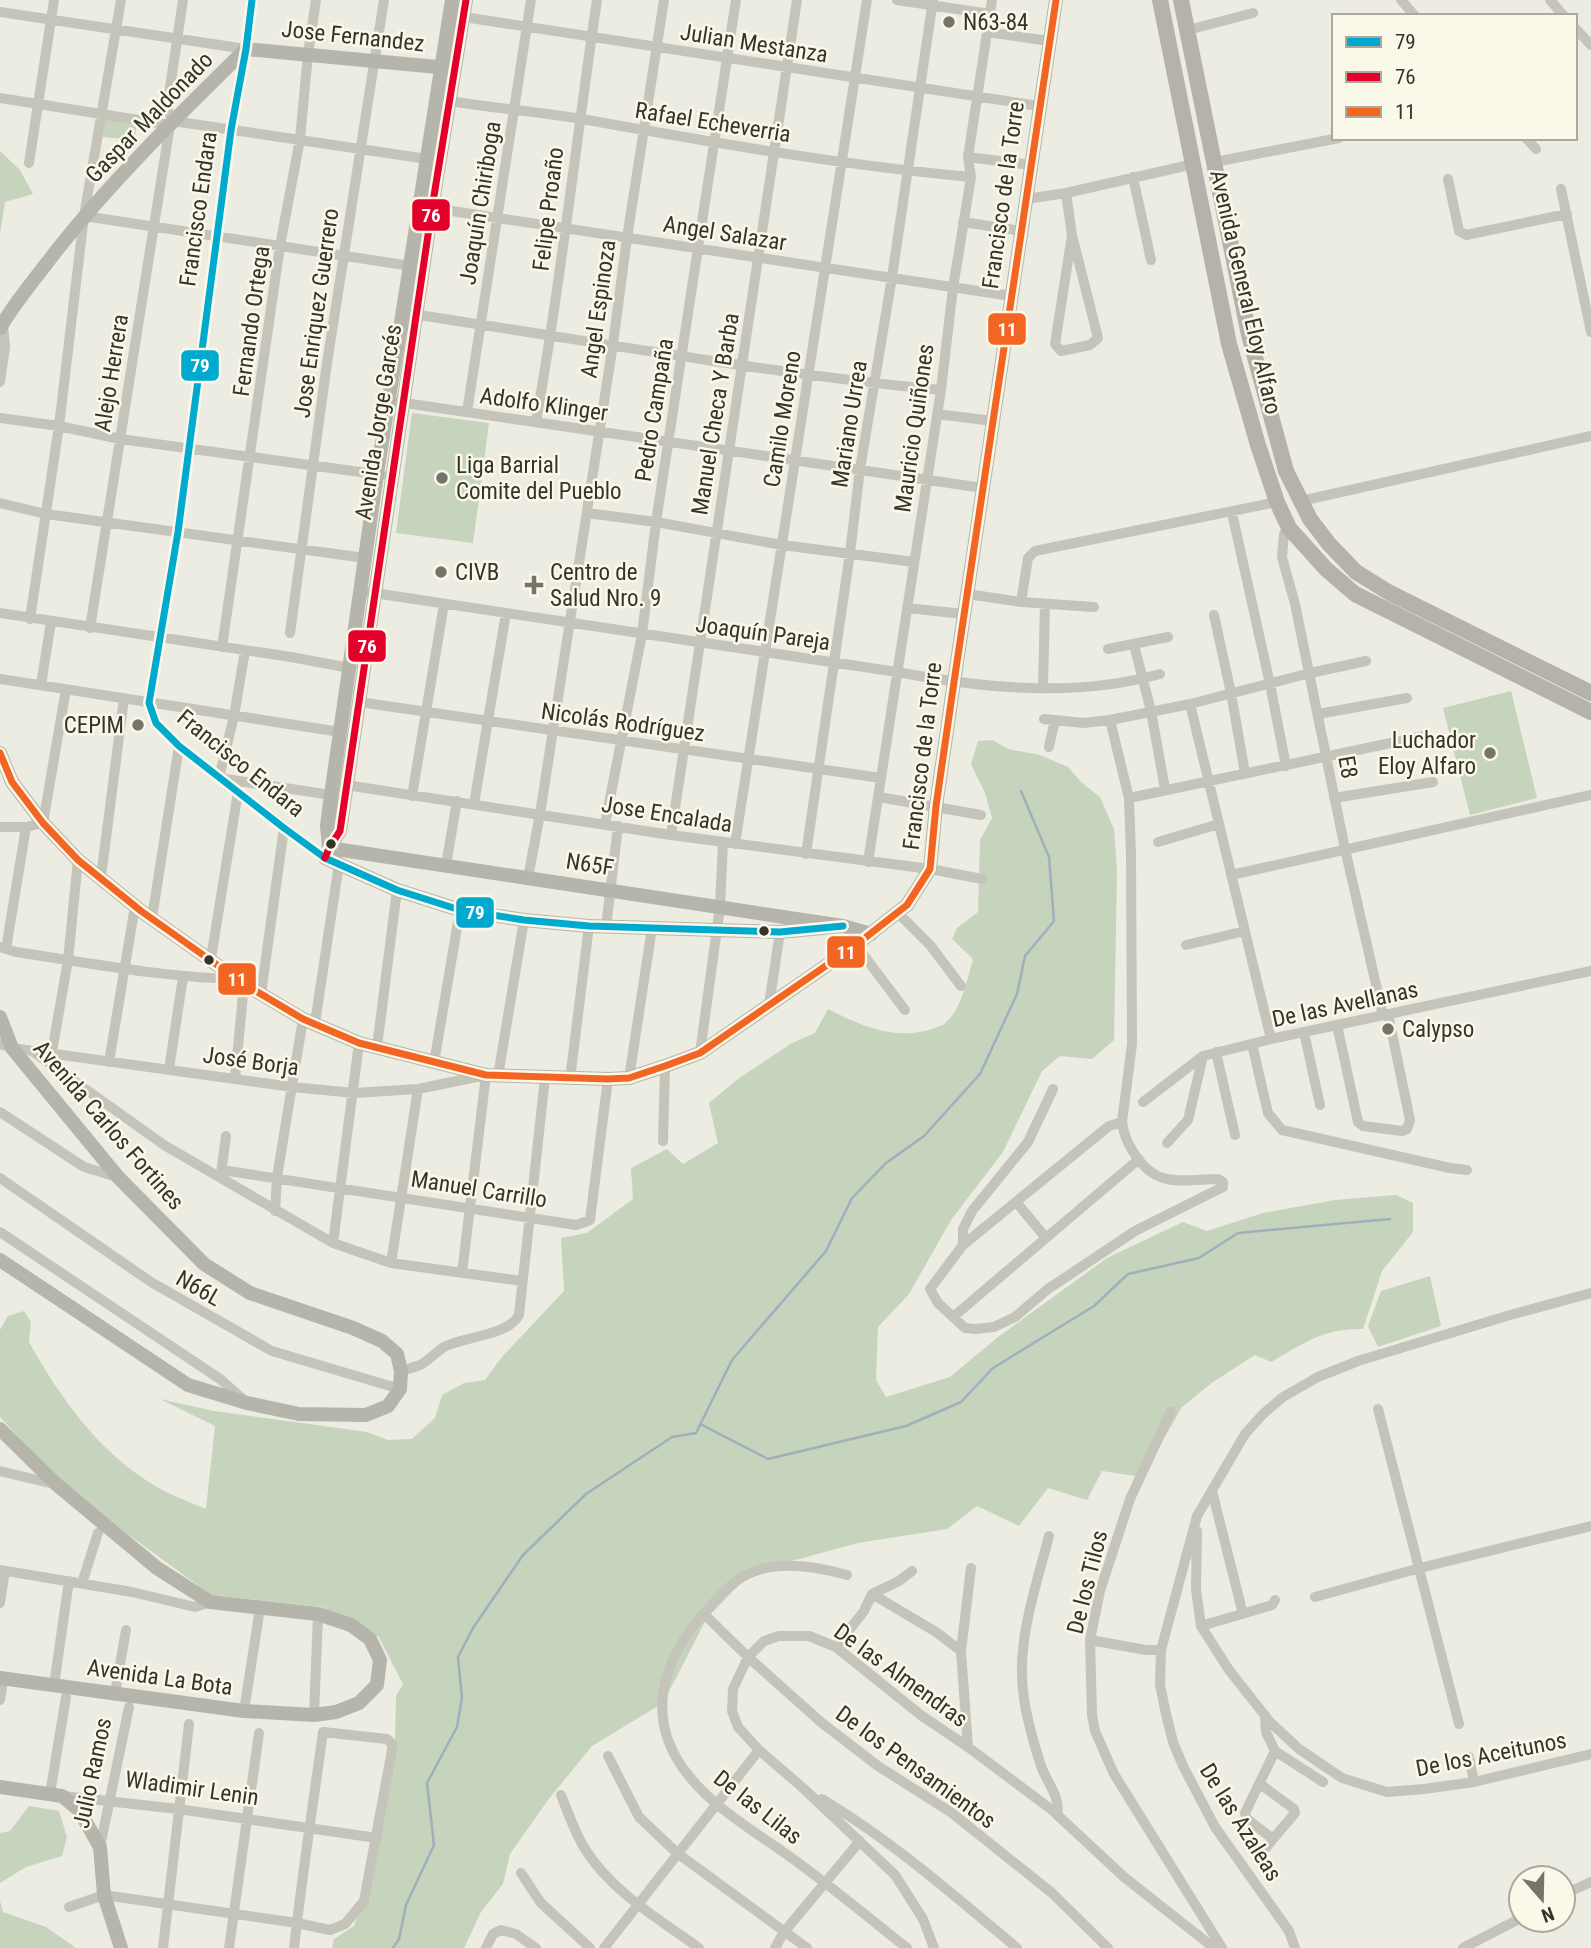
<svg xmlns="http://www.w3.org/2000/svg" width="1591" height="1948" font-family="'Roboto Condensed',sans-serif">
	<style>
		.green { fill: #c6d3bd }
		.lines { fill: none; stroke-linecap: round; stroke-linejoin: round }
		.stream { stroke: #9fb0bc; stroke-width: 2.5 }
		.street { stroke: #c5c4bb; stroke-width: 10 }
		.secondary { stroke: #b6b5ab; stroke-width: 14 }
		.primary { stroke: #b4b2aa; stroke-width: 16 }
		.bus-1-casing { stroke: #f9f8e9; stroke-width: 12 }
		.bus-2-casing { stroke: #f9f8e9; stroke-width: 12 }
		.bus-3-casing { stroke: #f9f8e9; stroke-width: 12 }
		.bus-1 { stroke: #00a9ce; stroke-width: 7 }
		.bus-2 { stroke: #e4002b; stroke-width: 7 }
		.bus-3 { stroke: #f26522; stroke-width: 7 }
		.poi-dot { fill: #76746a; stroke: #f9f8e9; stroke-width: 2.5 }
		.bus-dot { fill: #363329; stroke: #f9f8e9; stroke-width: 2.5 }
		.labels { text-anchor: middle; stroke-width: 5; stroke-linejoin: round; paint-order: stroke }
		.poi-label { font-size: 23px; fill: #363329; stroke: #f9f8e9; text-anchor: start }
		.street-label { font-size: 23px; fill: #363329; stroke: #f9f8e9 }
		.line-badge { stroke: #f9f8e9; stroke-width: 2.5 }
		.badge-label { font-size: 19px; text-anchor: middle; font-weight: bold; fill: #fff }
	</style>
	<rect width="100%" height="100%" fill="#ecece2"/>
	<path class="green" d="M 105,116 L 137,120 L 135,140 L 103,137 Z
		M 0,151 L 20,170 L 33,194 L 5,202 L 0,234 Z
		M 412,413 L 489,423 L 473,543 L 396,533 Z
		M 1511,691 L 1537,798 L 1470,815 L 1443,708 Z
		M 993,740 L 1008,749 L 1040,755 L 1068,767 L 1081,782 L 1100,797 L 1114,829 L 1117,871 L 1114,1040 L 1092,1059 L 1060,1056 L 1042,1071 L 1003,1152 L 951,1220 L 909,1294 L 878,1327 L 876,1380 L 886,1397 L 950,1377 L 998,1337 L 1107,1258 L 1183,1222 L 1207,1231 L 1263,1213 L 1335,1200 L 1396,1195 L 1413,1203 L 1413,1232 L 1382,1271 L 1363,1329 C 1324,1328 1304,1343 1271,1362 L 1255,1355 L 1213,1382 L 1182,1407 L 1142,1477 L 1102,1471 L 1087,1500 L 1048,1488 L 1019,1526 L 977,1506 L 947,1529 L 858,1543 L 751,1572 L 707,1618 L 663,1703 L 592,1746 L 548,1800 L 510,1854 L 503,1884 L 481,1912 L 464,1948 L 332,1948 L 334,1939 L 354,1926 L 364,1897 L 395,1744 L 396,1696 L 403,1684 L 379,1637 L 322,1607 L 211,1595 L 125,1532 L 53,1474 L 0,1417 L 0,1330 L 8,1316 L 24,1311 L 31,1322 L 29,1342 C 60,1398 100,1454 157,1487 C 172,1496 190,1502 206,1509 L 215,1426 L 160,1399 L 214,1411 L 367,1432 L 388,1440 L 412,1439 L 435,1418 L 442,1395 L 464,1383 L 485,1380 L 501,1358 L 564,1291 L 561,1238 L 587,1233 L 633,1199 L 631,1168 L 667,1149 L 683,1164 L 718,1143 L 709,1103 L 738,1079 L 792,1043 L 815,1033 L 828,1009 C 861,1026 898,1042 935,1028 C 939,1026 942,1026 945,1023 C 962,1010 967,979 973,959 L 952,939 L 957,928 L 978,912 L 980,840 L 992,818 L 985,793 L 971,764 L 978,741 Z
		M 1430,1276 L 1441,1326 L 1378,1347 L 1368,1326 L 1381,1291 Z
		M 29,1806 L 59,1811 L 67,1837 L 62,1856 L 26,1867 L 0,1883 L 0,1833 L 10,1831 Z
		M 0,1901 L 3,1912 L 46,1927 L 76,1948 L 0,1948 Z"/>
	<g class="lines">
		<path class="stream" d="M 700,1424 L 768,1459 L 906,1426 L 961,1402 L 993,1368 L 1094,1306 L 1128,1274 L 1199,1258 L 1238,1233 L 1390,1219
			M 393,1948 L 399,1939 L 406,1905 L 434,1845 L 427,1783 L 457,1727 L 462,1698 L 458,1657 L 473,1628 L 523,1555 L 586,1494 L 672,1437 L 696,1433 L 732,1360 L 826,1251 L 852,1198 L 886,1163 L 924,1136 L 980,1074 L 1017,994 L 1025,956 L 1054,921 L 1049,857 L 1021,791"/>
		<path class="street" d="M 183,0 L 167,108 L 173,121 L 427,159
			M 252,0 L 246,49 L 231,130 L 178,532 L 149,703 L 156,723 L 179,746 L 325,858
			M 897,0 L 990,14
			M 1401,0 L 1415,16
			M 1550,0 L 1564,16
			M 0,12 L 246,49
			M 464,17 L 1039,106
			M 1575,28 L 1591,45
			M 1188,30 L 1253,13
			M 987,32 L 1049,41
			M 0,98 L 170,125 L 90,628
			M 450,101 C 494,108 538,112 582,119 C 710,142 840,165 971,177
			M 1526,138 L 1536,149
			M 968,157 L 1031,165
			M 1215,162 L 1339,138
			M 29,163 L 54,0
			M 1133,177 L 1151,260
			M 1448,179 L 1459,231 L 1466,235 L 1567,214
			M 1561,189 L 1591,332
			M 1066,193 L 1072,235 L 1098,338 L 1090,345 L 1061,351 L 1055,344 L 1072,235
			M 1026,199 L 1066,193 L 1194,164
			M 432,208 L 1011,296
			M 84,216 L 411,266
			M 963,222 L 1021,231
			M 418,315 C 592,341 765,373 941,390
			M 0,382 L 5,347 L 3,324
			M 398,402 L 983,488
			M 467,412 L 531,0
			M 937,414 L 993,421
			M 0,418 L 59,426 L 120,439 L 382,475
			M 536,422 C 561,282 576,141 597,0
			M 1301,501 L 1591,436
			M 0,503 L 46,514 L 365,558
			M 587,513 L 656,522 L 782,545 L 914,562
			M 1232,513 L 1270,684 L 1286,766
			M 1289,528 L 1284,534 L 1282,557 L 1295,604 L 1345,849 L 1383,1015
			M 361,591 L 897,672 C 982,688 1075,698 1160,674
			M 967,594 L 1021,602 L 1094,607
			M 1021,602 L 1028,558 L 1035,551 L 1277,502
			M 907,608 L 964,614
			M 0,613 L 291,657 L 350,668
			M 1214,615 L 1231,693 L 1245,773
			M 30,619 L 59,426 L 84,216 L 121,0
			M 290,633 L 327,363 L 384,0
			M 1134,645 L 1151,711 L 1165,789
			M 222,647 L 280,246 L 300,139 L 308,54 L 316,0
			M 1108,649 L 1168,637
			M 245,651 L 234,716 L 219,778 L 331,795
			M 0,679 L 340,732
			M 41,685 L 51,622
			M 1043,688 L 1045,604
			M 359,702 L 881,778
			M 1190,704 L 1271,1039
			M 1318,714 L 1407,698
			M 1044,719 L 1084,723 L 1110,720 L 1190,704 L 1310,673 L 1366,661
			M 1110,720 L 1129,798 L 1131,854 L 1132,1044 L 1122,1122 C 1124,1142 1142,1172 1163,1178 C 1179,1183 1201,1179 1218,1179 L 1223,1182 L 1223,1187 L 1135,1231 L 1048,1289 L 1015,1317 L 994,1327 L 975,1329 L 965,1328 L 938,1303 L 930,1289 L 963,1245 L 1109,1126 L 1122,1122
			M 1049,747 L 1055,720
			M 346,785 L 671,835 L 930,869 L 982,879
			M 412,796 L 444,604
			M 879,797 L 981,815
			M 1129,798 L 1424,736
			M 1334,798 L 1433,782
			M 474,804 L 506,613
			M 605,824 L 642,634 L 656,522 L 736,0
			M 0,827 L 26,827 L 43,823 L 66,689
			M 671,835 L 797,0
			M 1158,842 L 1219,824
			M 735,844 L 867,0
			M 806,854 L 850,553 L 860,469 L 892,277 L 933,0
			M 868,862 L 941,390 L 953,288 L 971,177 L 968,157 L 992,0
			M 446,865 L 457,801
			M 1231,875 L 1591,795
			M 101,877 L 124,698
			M 528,878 L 540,814 L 613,344 L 627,238 L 664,0
			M 898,913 L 930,945 L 961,986
			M 152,918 L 179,746
			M 606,927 L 618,826
			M 856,945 L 905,1010
			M 1186,945 L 1245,931
			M 0,947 L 16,952 C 89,963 161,977 235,979
			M 6,949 L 26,827
			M 211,958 L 238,792
			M 261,994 L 284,828
			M 769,1005 L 780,932
			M 315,1023 L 339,864
			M 1337,1025 L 1358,1122 L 1363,1126 L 1402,1131 L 1407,1129 L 1410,1120 L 1388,1014
			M 1304,1032 L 1320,1105
			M 0,1044 L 12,1048 L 292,1087 L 354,1093 L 418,1089 L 486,1075 L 462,1273
			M 1252,1044 L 1268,1113 L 1282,1130 L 1450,1168 L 1467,1170
			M 377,1047 L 397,890
			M 32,1051 L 164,1145 L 333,1243 L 391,1263 L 522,1281
			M 52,1052 L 68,960 L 78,860
			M 1216,1052 L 1235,1135
			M 700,1053 L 720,907 L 723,842
			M 109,1062 L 135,906
			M 434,1063 L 460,910
			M 169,1069 L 183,977
			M 498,1076 L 524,920
			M 629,1078 L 652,928
			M 235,1079 L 244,984
			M 570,1079 L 589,926
			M 1143,1102 L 1203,1056 L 1271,1039 L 1591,971
			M 0,1112 L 84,1167 L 117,1177
			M 663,1141 L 665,1066
			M 1167,1143 L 1188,1120 L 1203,1056
			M 222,1170 L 576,1225 L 590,1220 L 608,1079
			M 221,1174 L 226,1136
			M 0,1178 L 151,1282 L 272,1351 L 400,1389
			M 1017,1203 L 1046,1238
			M 275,1211 L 277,1177 L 303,1019
			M 0,1232 L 220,1379 L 244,1400
			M 333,1243 L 359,1043
			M 963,1245 L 963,1229 L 972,1211 L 1028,1142 L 1053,1089
			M 391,1263 L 418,1089
			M 953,1317 L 1139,1159
			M 401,1371 C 408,1369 416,1367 422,1364 C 430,1359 436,1352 444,1347 C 465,1336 508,1336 519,1315 L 545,1078
			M 1378,1409 L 1459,1724
			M 1171,1411 L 1130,1499 L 1100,1591 L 1090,1640 L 1092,1715 L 1095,1731 L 1114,1774 L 1222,1948
			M 0,1471 L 54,1484
			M 1212,1491 L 1243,1614
			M 1197,1531 L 1196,1589 L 1201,1626 L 1229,1670 L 1270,1722 L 1299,1749 L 1342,1778 L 1387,1792 L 1424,1789 L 1474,1782 L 1591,1754
			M 1049,1536 C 1036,1586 1015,1646 1024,1698 C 1027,1721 1034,1744 1041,1766 C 1047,1783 1061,1797 1057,1815
			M 0,1570 L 132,1592 L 195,1607 L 210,1602
			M 847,1575 C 815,1566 768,1558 738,1580 C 727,1588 717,1599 708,1609 C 661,1659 643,1720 689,1776 C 716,1810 759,1834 793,1859 C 832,1887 869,1918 907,1948
			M 82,1583 L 98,1533
			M 872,1594 L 936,1632 L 961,1651
			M 1315,1597 L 1420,1568 L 1591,1526
			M 0,1603 L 5,1571
			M 704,1614 L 748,1657 L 822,1723 L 878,1766 L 952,1813 L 1052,1893 L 1108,1948
			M 1201,1626 L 1272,1605 L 1275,1600
			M 1090,1640 L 1146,1650 L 1161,1650
			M 836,1647 L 864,1611 L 872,1594 L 899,1581 L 912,1571
			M 54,1685 L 69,1581
			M 115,1693 L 126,1630
			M 0,1700 L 2,1688
			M 244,1711 L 260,1608
			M 314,1715 L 318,1614
			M 968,1747 L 961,1651 L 971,1568
			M 1275,1751 L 1323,1782
			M 608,1756 L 639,1817 L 677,1853 L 807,1948
			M 1469,1757 L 1474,1782
			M 1260,1784 L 1294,1809 L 1295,1813 L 1273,1839 L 1247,1819 L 1245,1813 L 1275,1751 L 1266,1732 L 1265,1715
			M 50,1794 L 66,1697
			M 561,1795 C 568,1813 575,1833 585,1849 C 612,1892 659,1919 699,1948
			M 63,1796 L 178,1809 L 377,1838
			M 822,1799 C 892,1841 955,1896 1017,1948
			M 100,1847 L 129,1707
			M 1259,1856 L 1273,1839
			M 521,1873 L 541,1903 L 590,1948
			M 1563,1895 L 1591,1882
			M 69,1907 L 104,1895 L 297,1923 L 330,1930 L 345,1924 L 364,1901 L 392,1750 L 392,1744 L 387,1739 L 323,1732 C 313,1804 302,1876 294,1948
			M 163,1948 L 189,1724
			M 229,1948 L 259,1733
			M 486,1948 L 493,1934 L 501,1930 L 516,1934 L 536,1948
			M 604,1948 L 759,1750
			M 775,1948 L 784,1932 L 860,1841
			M 934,1948 L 923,1919 L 895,1875 L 803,1788 L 759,1750 L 738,1727 L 732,1711 L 733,1689 L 748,1657 L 764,1641 L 779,1636 L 809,1636 L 836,1647 L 922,1716 L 968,1747 L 1052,1810 L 1124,1877 L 1214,1948
			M 1295,1948 L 1289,1931 L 1215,1827 L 1183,1766 L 1173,1742 L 1166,1714 L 1160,1685 L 1161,1650 L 1197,1516 L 1245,1434 L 1263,1414 L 1283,1397 L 1318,1377 L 1358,1361 L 1510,1315 L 1591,1293
			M 1463,1948 L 1521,1918"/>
		<path class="secondary" d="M 466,0 L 432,208 L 340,831 L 329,848 L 325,858 L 397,890 L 460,910 L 524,920 L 589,926 L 780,932 L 843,926
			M 0,328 C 15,302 35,279 53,255 C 111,181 179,115 246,49 L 448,68
			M 0,753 L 12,782 L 43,823 L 78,860 L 141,911 L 244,984 L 303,1019 L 359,1043 L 486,1075 L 608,1079 L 629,1078 L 665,1066 L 700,1053 L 856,945 L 907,905 L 930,869 L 936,806 L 954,682 L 1056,0
			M 329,848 L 327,826 L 331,795 L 377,474 L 452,0
			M 329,848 L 843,926 L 871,934
			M 0,1017 L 12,1048 L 118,1177 L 204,1264 L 250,1293 L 353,1328 L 382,1341 L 397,1354 L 401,1371 L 400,1389 L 388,1406 L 366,1415 L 299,1414 L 247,1403 L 188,1385 L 0,1260
			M 0,1429 L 56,1484 L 157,1568 L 210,1602 L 318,1614 L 351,1625 L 370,1639 L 380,1660 L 377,1685 L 359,1703 L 336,1712 L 314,1715 L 244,1711 L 0,1678
			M 0,1787 L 62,1796 L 79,1810 L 100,1847 L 104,1895 L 121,1948"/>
		<path class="primary" d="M 1160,0 L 1229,344 L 1258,445 L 1277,502 L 1289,528 L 1326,569 L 1355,594 L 1591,712
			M 1181,0 L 1249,335 L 1286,471 L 1310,519 L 1329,544 L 1356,572 L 1390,593 L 1591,693"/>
		<g class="bus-1-casing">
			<path id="bus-1" d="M 252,0 L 246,49 L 231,130 L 178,532 L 149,703 L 156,723 L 179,746 L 284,828 L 325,858 L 397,890 L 460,910 L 524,920 L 589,926 L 780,932 L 843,926"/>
		</g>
		<g class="bus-2-casing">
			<path id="bus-2" d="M 325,858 L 329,848 L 340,831 L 432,208 L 466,0"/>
		</g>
		<g class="bus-3-casing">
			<path id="bus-3" d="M 0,753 L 12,782 L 43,823 L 78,860 L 141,911 L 244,984 L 303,1019 L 359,1043 L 486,1075 L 608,1079 L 629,1078 L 665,1066 L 700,1053 L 856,945 L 907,905 L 930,869 L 936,806 L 954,682 L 1056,0"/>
		</g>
		<use href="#bus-1" class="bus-1"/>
		<use href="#bus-2" class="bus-2"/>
		<use href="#bus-3" class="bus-3"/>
	</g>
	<g class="poi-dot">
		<circle cx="949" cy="22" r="7"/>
		<circle cx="442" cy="478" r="7"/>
		<circle cx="441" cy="572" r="7"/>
		<path d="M530.5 574.5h7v7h7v7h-7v7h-7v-7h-7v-7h7z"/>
		<circle cx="138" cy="725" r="7"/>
		<circle cx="1490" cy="753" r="7"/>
		<circle cx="1388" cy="1029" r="7"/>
	</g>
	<g class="bus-dot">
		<circle cx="331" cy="844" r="6"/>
		<circle cx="764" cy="931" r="6"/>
		<circle cx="209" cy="960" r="6"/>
	</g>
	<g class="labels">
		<g class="poi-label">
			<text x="963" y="30">N63-84</text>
			<text x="456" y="473">Liga Barrial<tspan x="456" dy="26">Comite del Pueblo</tspan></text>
			<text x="455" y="580">CIVB</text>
			<text x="550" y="580">Centro de<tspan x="550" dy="26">Salud Nro. 9</tspan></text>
			<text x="124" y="733" text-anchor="end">CEPIM</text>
			<text x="1476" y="748" text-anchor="end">Luchador<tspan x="1476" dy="26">Eloy Alfaro</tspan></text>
			<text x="1402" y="1037">Calypso</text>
		</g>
		<g class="street-label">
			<text transform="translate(353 36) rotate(6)" y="8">Jose Fernandez</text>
			<text transform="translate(754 43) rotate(9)" y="8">Julian Mestanza</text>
			<text transform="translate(149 117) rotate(-46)" y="8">Gaspar Maldonado</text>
			<text transform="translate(713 122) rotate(9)" y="8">Rafael Echeverria</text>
			<text transform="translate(1003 195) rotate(-82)" y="8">Francisco de la Torre</text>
			<text transform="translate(480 203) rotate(-81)" y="8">Joaquín Chiriboga</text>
			<text transform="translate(198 209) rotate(-82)" y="8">Francisco Endara</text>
			<text transform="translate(548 209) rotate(-83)" y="8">Felipe Proaño</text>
			<text transform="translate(725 233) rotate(9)" y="8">Angel Salazar</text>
			<text transform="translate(1246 292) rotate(77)" y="8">Avenida General Eloy Alfaro</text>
			<text transform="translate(598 309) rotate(-82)" y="8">Angel Espinoza</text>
			<text transform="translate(316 313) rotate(-82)" y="8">Jose Enriquez Guerrero</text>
			<text transform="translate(251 321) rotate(-82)" y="8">Fernando Ortega</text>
			<text transform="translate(111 373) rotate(-81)" y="8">Alejo Herrera</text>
			<text transform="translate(544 404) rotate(8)" y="8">Adolfo Klinger</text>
			<text transform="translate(654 410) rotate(-81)" y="8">Pedro Campaña</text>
			<text transform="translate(715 414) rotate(-81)" y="8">Manuel Checa Y Barba</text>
			<text transform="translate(782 419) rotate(-81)" y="8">Camilo Moreno</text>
			<text transform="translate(378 422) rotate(-81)" y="8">Avenida Jorge Garcés</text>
			<text transform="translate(849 424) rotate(-81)" y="8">Mariano Urrea</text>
			<text transform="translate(914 428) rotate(-82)" y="8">Mauricio Quiñones</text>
			<text transform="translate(763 633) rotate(8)" y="8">Joaquín Pareja</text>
			<text transform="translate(623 722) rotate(8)" y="8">Nicolás Rodríguez</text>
			<text transform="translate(922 756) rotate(-83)" y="8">Francisco de la Torre</text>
			<text transform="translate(241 763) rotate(39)" y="8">Francisco Endara</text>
			<text transform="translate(1348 767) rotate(80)" y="8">E8</text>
			<text transform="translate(667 814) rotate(9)" y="8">Jose Encalada</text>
			<text transform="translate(590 864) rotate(9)" y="8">N65F</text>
			<text transform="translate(1345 1004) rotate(-12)" y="8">De las Avellanas</text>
			<text transform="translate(251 1061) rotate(8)" y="8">José Borja</text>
			<text transform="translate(109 1125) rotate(49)" y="8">Avenida Carlos Fortines</text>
			<text transform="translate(479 1189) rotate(9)" y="8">Manuel Carrillo</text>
			<text transform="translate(199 1288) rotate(30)" y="8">N66L</text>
			<text transform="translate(1087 1582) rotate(-76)" y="8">De los Tilos</text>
			<text transform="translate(901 1675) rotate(36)" y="8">De las Almendras</text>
			<text transform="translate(160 1677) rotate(8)" y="8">Avenida La Bota</text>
			<text transform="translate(1491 1754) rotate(-11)" y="8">De los Aceitunos</text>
			<text transform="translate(916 1767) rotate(36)" y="8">De los Pensamientos</text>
			<text transform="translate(92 1773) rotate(-78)" y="8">Julio Ramos</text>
			<text transform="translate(192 1788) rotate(8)" y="8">Wladimir Lenin</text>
			<text transform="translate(758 1807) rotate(38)" y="8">De las Lilas</text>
			<text transform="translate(1241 1822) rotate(58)" y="8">De las Azaleas</text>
		</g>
	</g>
	<g class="line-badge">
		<rect x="411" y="198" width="40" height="34" rx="7" fill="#e4002b"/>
		<rect x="987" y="312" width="40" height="34" rx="7" fill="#f26522"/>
		<rect x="180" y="349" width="40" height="33" rx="7" fill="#00a9ce"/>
		<rect x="347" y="629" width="40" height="34" rx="7" fill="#e4002b"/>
		<rect x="455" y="896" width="40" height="33" rx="7" fill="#00a9ce"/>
		<rect x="826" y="935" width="40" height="34" rx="7" fill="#f26522"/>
		<rect x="217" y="962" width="40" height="34" rx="7" fill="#f26522"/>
	</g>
	<g class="badge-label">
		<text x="431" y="222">76</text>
		<text x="1007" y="336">11</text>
		<text x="200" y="372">79</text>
		<text x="367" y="653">76</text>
		<text x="475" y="919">79</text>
		<text x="846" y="959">11</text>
		<text x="237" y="986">11</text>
	</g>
	<rect x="1332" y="14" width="245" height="126" fill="#f9f8e9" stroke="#aba99c" stroke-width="2"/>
	<rect x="1346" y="37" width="35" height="10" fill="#00a9ce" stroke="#aba99c" stroke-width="2"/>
	<text x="1395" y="49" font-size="21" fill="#363329">79</text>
	<rect x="1346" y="72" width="35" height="10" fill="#e4002b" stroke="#aba99c" stroke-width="2"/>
	<text x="1395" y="84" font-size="21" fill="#363329">76</text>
	<rect x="1346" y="107" width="35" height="10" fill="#f26522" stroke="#aba99c" stroke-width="2"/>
	<text x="1395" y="119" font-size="21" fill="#363329">11</text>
	<g transform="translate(1542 1899) rotate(160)"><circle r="33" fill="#f9f8e9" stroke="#aba99c" stroke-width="2"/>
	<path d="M0-5L12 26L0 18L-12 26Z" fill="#76746a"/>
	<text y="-10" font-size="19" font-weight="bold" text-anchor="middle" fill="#363329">N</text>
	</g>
</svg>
